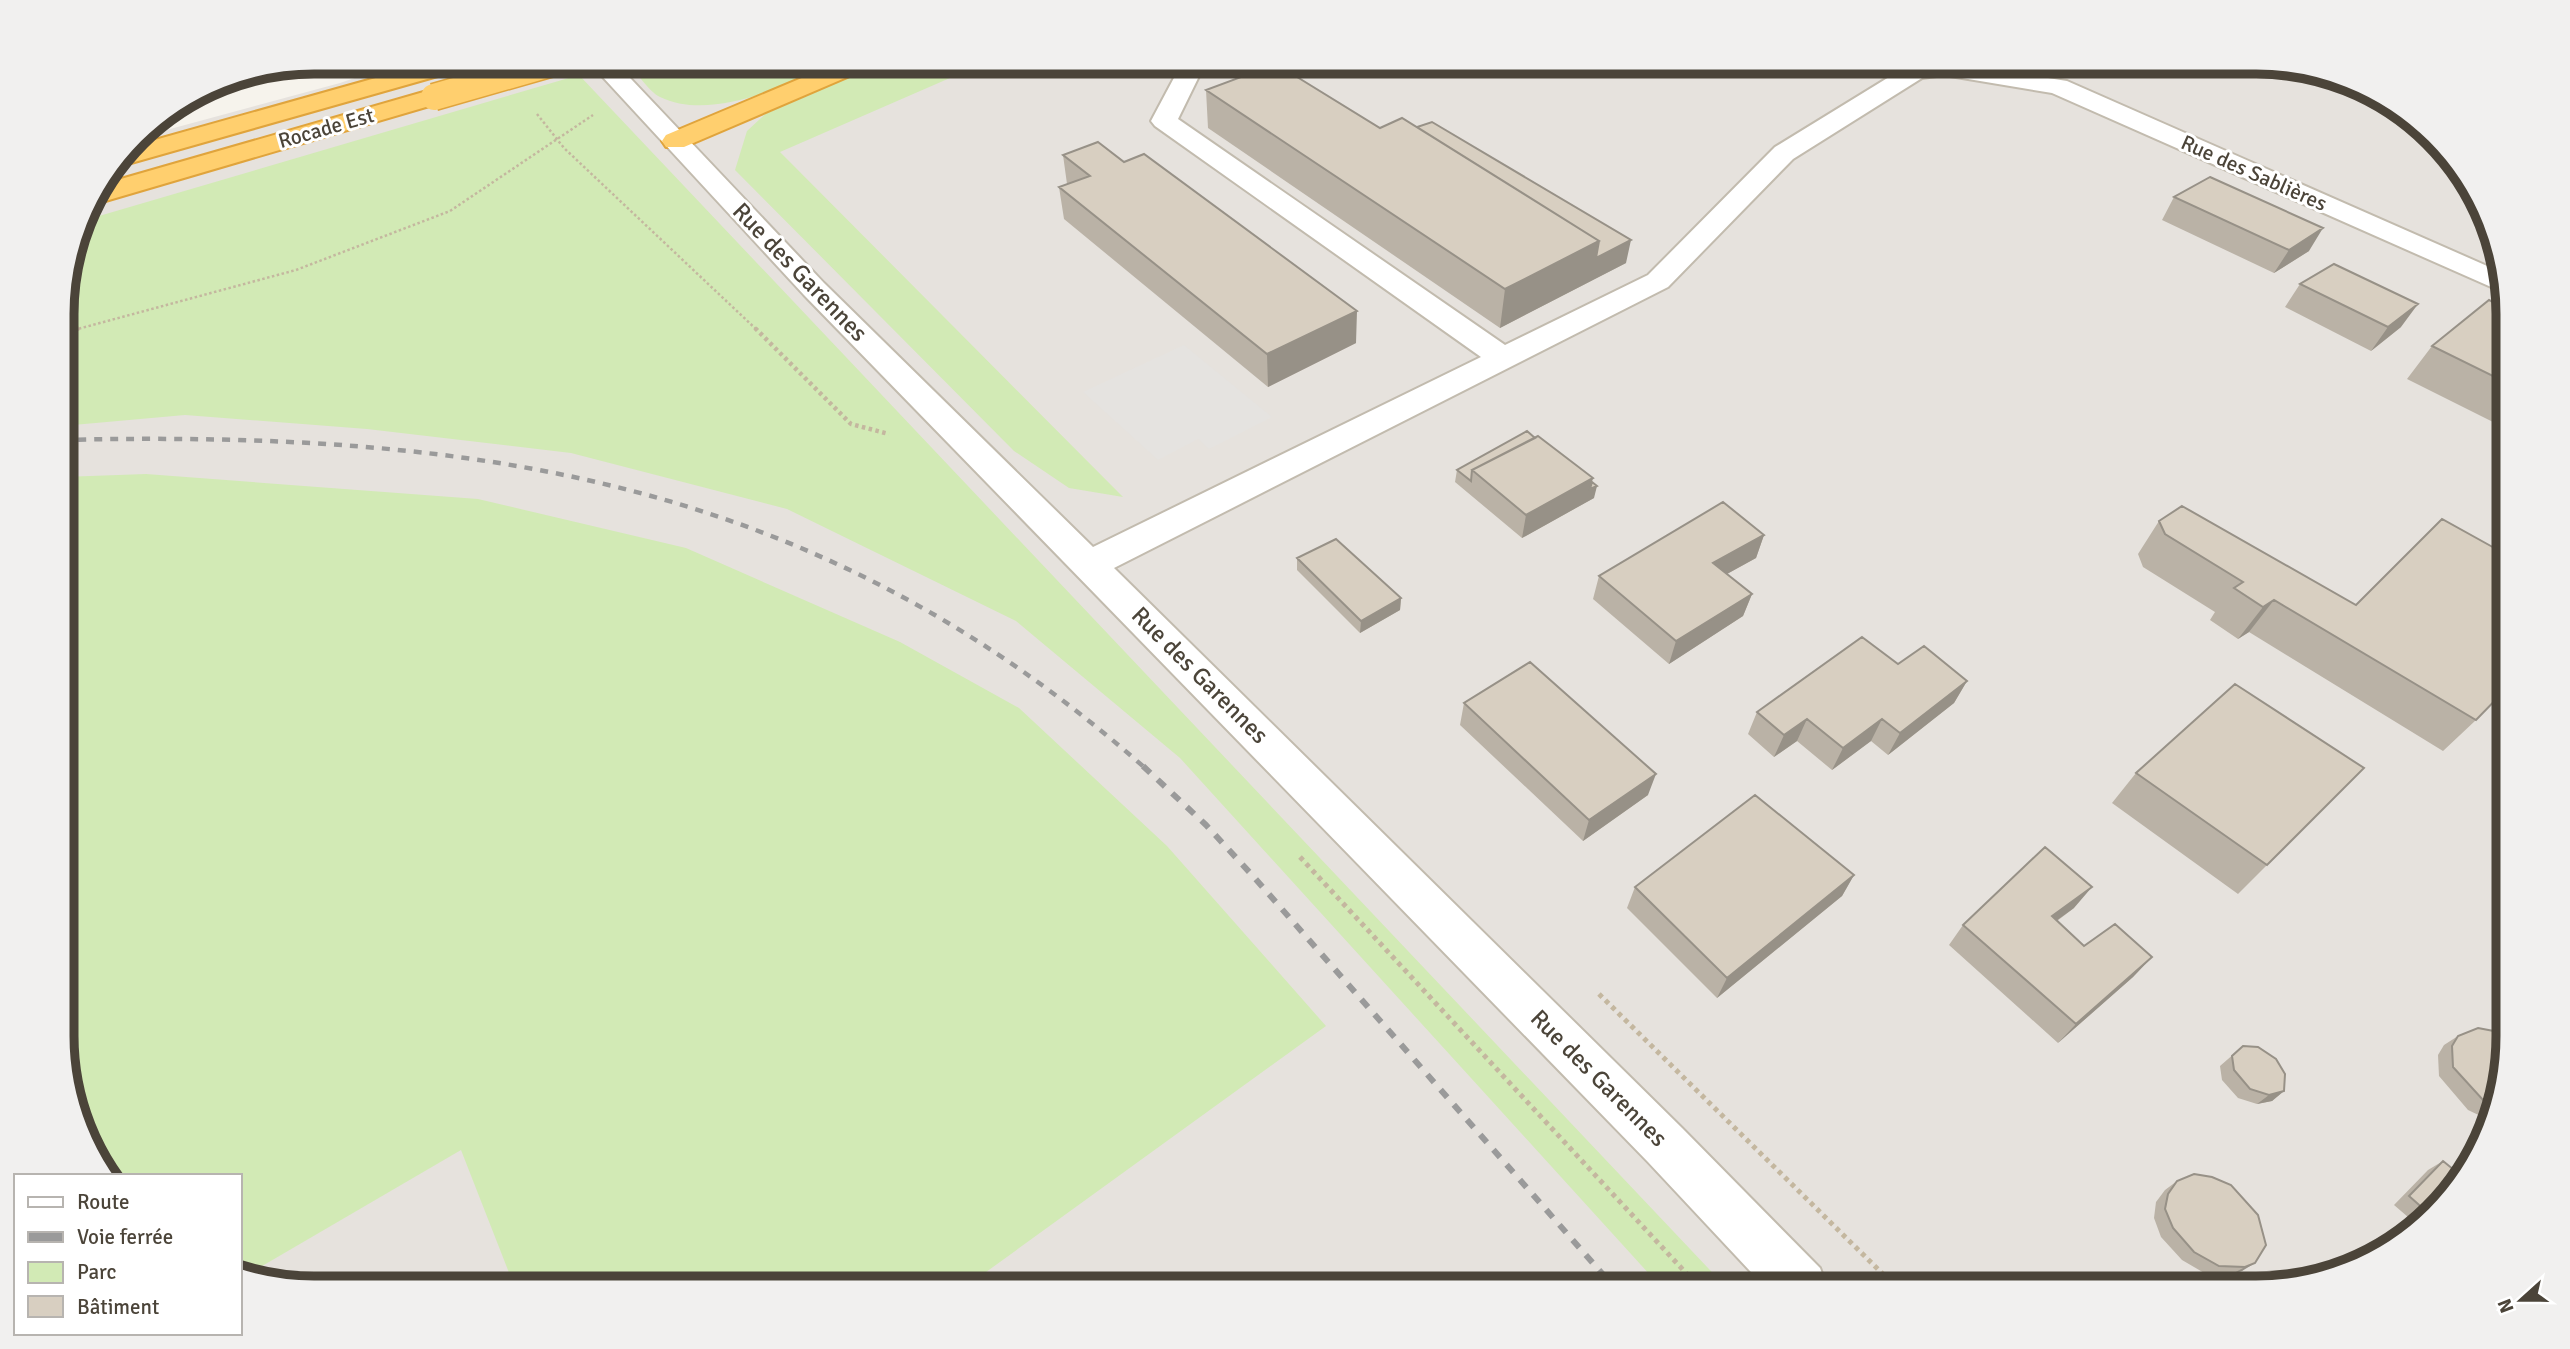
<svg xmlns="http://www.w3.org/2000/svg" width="2570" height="1349" font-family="Signika,sans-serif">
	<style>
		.industrial { fill: #e6e2dd }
		.green { fill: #d2eab5 }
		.parking { fill: #e5e3e0 }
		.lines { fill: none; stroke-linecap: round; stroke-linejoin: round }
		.minor-casing { stroke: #c2bbae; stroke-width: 4 }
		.highway-casing { stroke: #e0a43c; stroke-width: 4 }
		.path-far2 { stroke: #c4b79f; stroke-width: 2.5; stroke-dasharray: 2.5 2.5; stroke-linecap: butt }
		.path-far1 { stroke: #c4b79f; stroke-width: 4.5; stroke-dasharray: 3.5 3.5; stroke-linecap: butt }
		.path { stroke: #c4b79f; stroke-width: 5; stroke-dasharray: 4.5 4.5; stroke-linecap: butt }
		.minor { fill: #fff; fill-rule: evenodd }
		.highway { fill: #ffcf6e; fill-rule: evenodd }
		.rail-far1 { stroke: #9a9a9a; stroke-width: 4.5; stroke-dasharray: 8 8; stroke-linecap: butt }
		.rail { stroke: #9a9a9a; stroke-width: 6; stroke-dasharray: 10 10; stroke-linecap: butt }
		.highway-bridge-casing { stroke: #e0a43c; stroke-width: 29; stroke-linecap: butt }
		.highway-bridge { stroke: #ffcf6e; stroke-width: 26 }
		.wall { fill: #bab2a6 }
		.shaded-wall { fill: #979187 }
		.building { fill: #d8cfc1; stroke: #979187; stroke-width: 2 }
		.labels { text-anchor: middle; stroke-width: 6; stroke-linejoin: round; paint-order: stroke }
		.far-street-label { font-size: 21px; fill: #4b4439; stroke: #fff }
		.street-label { font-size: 24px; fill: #4b4439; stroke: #fff }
		.rim { fill: none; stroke: #4b4439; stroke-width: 9 }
	</style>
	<rect width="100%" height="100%" fill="#f6f3ec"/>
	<path class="industrial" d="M 405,61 L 2256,61 L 2368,87 L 2466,173 L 2507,281 L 2509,1036 L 2483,1147 L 2396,1245 L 2272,1287 L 314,1288 L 240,1270 L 240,1176 L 104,1176 L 63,1068 L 62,297 L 87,202 L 137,138 L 340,83 Z"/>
	<path class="green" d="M 626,61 L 842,61 C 793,82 714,123 660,97 C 648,91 636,71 626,61 Z
		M 884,61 L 989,61 L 780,152 L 1123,497 L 1069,488 L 1014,451 L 735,170 L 747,131 L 774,106 Z
		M 579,75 L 1726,1287 L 1661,1287 L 1180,758 L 1016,621 L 787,509 L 571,453 L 367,429 L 185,415 L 62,426 L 62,297 L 82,221 Z
		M 146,474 L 478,499 L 686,548 L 900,642 L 1019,708 L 1167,846 L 1326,1026 L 964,1288 L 515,1288 L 461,1150 L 250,1273 L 240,1270 L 240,1176 L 104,1176 L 63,1068 L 62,477 Z"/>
	<path class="parking" d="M 1184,345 L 1272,417 L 1209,449 L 1198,439 L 1158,460 L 1083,392 Z"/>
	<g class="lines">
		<g class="minor-casing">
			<path id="minor" d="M 588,61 L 614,61 L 824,283 L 1093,547 L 1481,357 L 1155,126 L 1151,121 L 1183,61 L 1212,61 L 1202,70 L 1178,119 L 1505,345 L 1648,275 L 1775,147 L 1907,66 L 1938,61 L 2067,81 L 2503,273 L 2507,294 L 2052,93 L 1944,75 L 1922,78 L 1793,159 L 1668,287 L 1114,568 L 1682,1128 L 1820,1268 L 1827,1287 L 1765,1287 L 1648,1162 L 804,295 Z"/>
		</g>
		<g class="highway-casing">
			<path id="highway" d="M 436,61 L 476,61 L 473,66 L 131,163 L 117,164 L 130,147 Z
				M 842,61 L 876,61 L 873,66 L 684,147 L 666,147 L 662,141 L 666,135 Z
				M 434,89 L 443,92 L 447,97 L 443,102 L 102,202 L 87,203 L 100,185 Z"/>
		</g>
		<path class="path-far2" d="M 537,114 L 564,148 L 757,330
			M 74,330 L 296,270 L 450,211 L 593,115"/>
		<path class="path-far1" d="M 755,328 L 851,424 L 889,434
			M 62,333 L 80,328"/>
		<path class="path" d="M 1300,857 L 1699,1287
			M 1599,994 L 1896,1287"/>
		<use href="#minor" class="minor"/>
		<use href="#highway" class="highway"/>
		<path class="rail-far1" d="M 62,440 C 481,430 820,481 1145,768"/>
		<path class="rail" d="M 1143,766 L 1206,825 L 1252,875 L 1614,1287"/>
		<g class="highway-bridge-casing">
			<path id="highway-bridge" d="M 434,97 L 560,61"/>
		</g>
		<use href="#highway-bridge" class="highway-bridge"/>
	</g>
	<path class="wall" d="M 1206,90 L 1380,128 L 1626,263 L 1500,328 L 1208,128 Z
		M 1063,155 L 1356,343 L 1268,387 L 1064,219 L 1059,187 L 1067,184 Z
		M 2174,197 L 2309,251 L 2274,273 L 2162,220 Z
		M 2300,284 L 2401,327 L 2371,351 L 2285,307 Z
		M 2507,309 L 2507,429 L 2407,379 L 2432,346 Z
		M 1457,470 L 1592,482 L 1594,498 L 1522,538 L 1455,482 Z
		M 2159,521 L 2476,720 L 2443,751 L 2249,632 L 2238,639 L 2210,620 L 2215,612 L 2143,567 L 2138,554 Z
		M 1764,535 L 1756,558 L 1727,574 L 1752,594 L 1743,616 L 1669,664 L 1593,599 L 1599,576 Z
		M 1297,558 L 1401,598 L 1400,610 L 1360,633 L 1297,570 Z
		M 1898,664 L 1967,681 L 1954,703 L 1888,755 L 1871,741 L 1832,770 L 1797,741 L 1774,757 L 1748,734 L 1757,712 Z
		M 1464,703 L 1648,795 L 1583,841 L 1460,725 Z
		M 2364,768 L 2238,894 L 2112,803 L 2136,773 Z
		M 1854,875 L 1842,896 L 1717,998 L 1627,908 L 1635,887 Z
		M 2074,908 L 2057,921 L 2084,946 L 2152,957 L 2133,977 L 2058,1043 L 1949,945 L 1963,925 Z
		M 2458,1036 L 2509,1036 L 2489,1120 L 2468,1110 L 2439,1076 L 2438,1055 L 2444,1045 Z
		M 2243,1046 L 2284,1091 L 2272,1101 L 2257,1104 L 2238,1098 L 2222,1080 L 2220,1066 Z
		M 2443,1161 L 2459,1174 L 2415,1223 L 2394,1205 L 2428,1170 Z
		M 2177,1181 L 2266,1245 L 2242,1271 L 2232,1274 L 2206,1274 L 2182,1260 L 2161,1237 L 2154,1218 L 2156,1202 L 2165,1190 Z"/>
	<path class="shaded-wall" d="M 2323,228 L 2309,251 L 2274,273 L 2289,250 Z
		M 1631,240 L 1626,263 L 1500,328 L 1505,289 L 1599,241 Z
		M 2418,304 L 2401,327 L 2371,351 L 2388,327 Z
		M 1357,311 L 1356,343 L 1268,387 L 1267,354 Z
		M 1593,478 L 1590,489 L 1597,486 L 1594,498 L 1522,538 L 1526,515 Z
		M 1764,535 L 1756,558 L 1705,586 L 1713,563 Z
		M 1752,594 L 1743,616 L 1669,664 L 1676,641 Z
		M 1401,598 L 1400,610 L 1360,633 L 1361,621 Z
		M 2274,600 L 2249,632 L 2238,639 L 2263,607 Z
		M 1967,681 L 1954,703 L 1888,755 L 1900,733 Z
		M 1807,719 L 1797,741 L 1774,757 L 1784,735 Z
		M 1882,719 L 1871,741 L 1832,770 L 1843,748 Z
		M 1656,774 L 1648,795 L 1583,841 L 1589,820 Z
		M 1854,875 L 1842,896 L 1717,998 L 1727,978 Z
		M 2092,887 L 2074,908 L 2035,936 L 2052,916 Z
		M 2152,957 L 2133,977 L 2058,1043 L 2076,1024 Z
		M 2284,1091 L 2272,1101 L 2257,1104 L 2269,1095 Z
		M 2255,1263 L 2242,1271 L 2232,1274 L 2245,1267 Z"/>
	<path class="building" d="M 1276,64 L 1380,128 L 1402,118 L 1599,241 L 1505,289 L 1206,90 Z
		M 1432,122 L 1631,240 L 1596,258 L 1599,241 L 1417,127 Z
		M 1098,142 L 1124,162 L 1144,154 L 1357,311 L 1267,354 L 1059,187 L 1090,176 L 1063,155 Z
		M 2210,177 L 2323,228 L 2289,250 L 2174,197 Z
		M 2334,264 L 2418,304 L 2388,327 L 2300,284 Z
		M 2489,300 L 2507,309 L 2507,383 L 2432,346 Z
		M 1527,431 L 1535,438 L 1472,470 L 1471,481 L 1457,470 Z
		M 1538,436 L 1593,478 L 1526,515 L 1472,470 Z
		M 1592,482 L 1597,486 L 1590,489 Z
		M 1723,502 L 1764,535 L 1713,563 L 1752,594 L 1676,641 L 1599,576 Z
		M 2182,506 L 2356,605 L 2442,519 L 2507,555 L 2508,687 L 2476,720 L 2274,600 L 2263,607 L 2234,588 L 2243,582 L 2165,534 L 2159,521 Z
		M 1336,539 L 1401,598 L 1361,621 L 1297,558 Z
		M 1862,637 L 1898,664 L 1924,646 L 1967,681 L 1900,733 L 1882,719 L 1843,748 L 1807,719 L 1784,735 L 1757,712 Z
		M 1530,662 L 1656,774 L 1589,820 L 1464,703 Z
		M 2235,684 L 2364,768 L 2267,865 L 2136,773 Z
		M 1755,795 L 1854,875 L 1727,978 L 1635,887 Z
		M 2045,847 L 2092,887 L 2052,916 L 2084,946 L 2115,924 L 2152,957 L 2076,1024 L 1963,925 Z
		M 2478,1028 L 2504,1033 L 2509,1036 L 2492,1105 L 2483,1100 L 2453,1067 L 2452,1046 L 2458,1036 Z
		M 2243,1046 L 2258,1047 L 2276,1059 L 2285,1074 L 2284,1091 L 2269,1095 L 2250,1089 L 2234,1070 L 2232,1056 Z
		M 2443,1161 L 2459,1174 L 2426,1211 L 2409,1196 Z
		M 2194,1174 L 2212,1177 L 2231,1185 L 2258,1215 L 2266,1245 L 2255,1263 L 2245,1267 L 2219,1266 L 2194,1252 L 2173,1228 L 2165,1209 L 2168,1194 L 2177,1181 Z"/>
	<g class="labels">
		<g class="far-street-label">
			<text transform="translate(326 128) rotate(-16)" y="7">Rocade Est</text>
			<text transform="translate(2254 173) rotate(24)" y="7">Rue des Sablières</text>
		</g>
		<g class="street-label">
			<text transform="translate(800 272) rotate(46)" y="8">Rue des Garennes</text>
			<text transform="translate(1200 675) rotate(45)" y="8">Rue des Garennes</text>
			<text transform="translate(1599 1078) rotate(45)" y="8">Rue des Garennes</text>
		</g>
	</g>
	<path d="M0 0H2570V1349H0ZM314 74H2256A240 240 0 0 1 2496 314V1036A240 240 0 0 1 2256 1276H314A240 240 0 0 1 74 1036V314A240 240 0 0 1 314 74Z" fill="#f1f0ef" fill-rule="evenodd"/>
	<path class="rim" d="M314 74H2256A240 240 0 0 1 2496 314V1036A240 240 0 0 1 2256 1276H314A240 240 0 0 1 74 1036V314A240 240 0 0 1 314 74Z"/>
	<rect x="14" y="1174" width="228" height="161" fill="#ffffff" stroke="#b7b4b0" stroke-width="2"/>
	<rect x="28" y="1197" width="35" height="10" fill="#ffffff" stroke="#b7b4b0" stroke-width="2"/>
	<text x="77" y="1209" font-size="21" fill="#4b4439">Route</text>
	<rect x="28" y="1232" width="35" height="10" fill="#9a9a9a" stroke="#b7b4b0" stroke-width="2"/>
	<text x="77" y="1244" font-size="21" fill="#4b4439">Voie ferrée</text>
	<rect x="28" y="1262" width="35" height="21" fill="#d2eab5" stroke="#b7b4b0" stroke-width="2"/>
	<text x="77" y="1279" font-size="21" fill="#4b4439">Parc</text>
	<rect x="28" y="1296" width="35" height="21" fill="#d8cfc1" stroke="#b7b4b0" stroke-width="2"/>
	<text x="77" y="1314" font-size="21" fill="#4b4439">Bâtiment</text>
	<g transform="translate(2521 1300) rotate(249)" stroke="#ffffff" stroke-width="5" paint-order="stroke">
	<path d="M0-5L12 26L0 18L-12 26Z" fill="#4b4439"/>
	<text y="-10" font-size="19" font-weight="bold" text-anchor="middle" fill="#4b4439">N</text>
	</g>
</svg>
